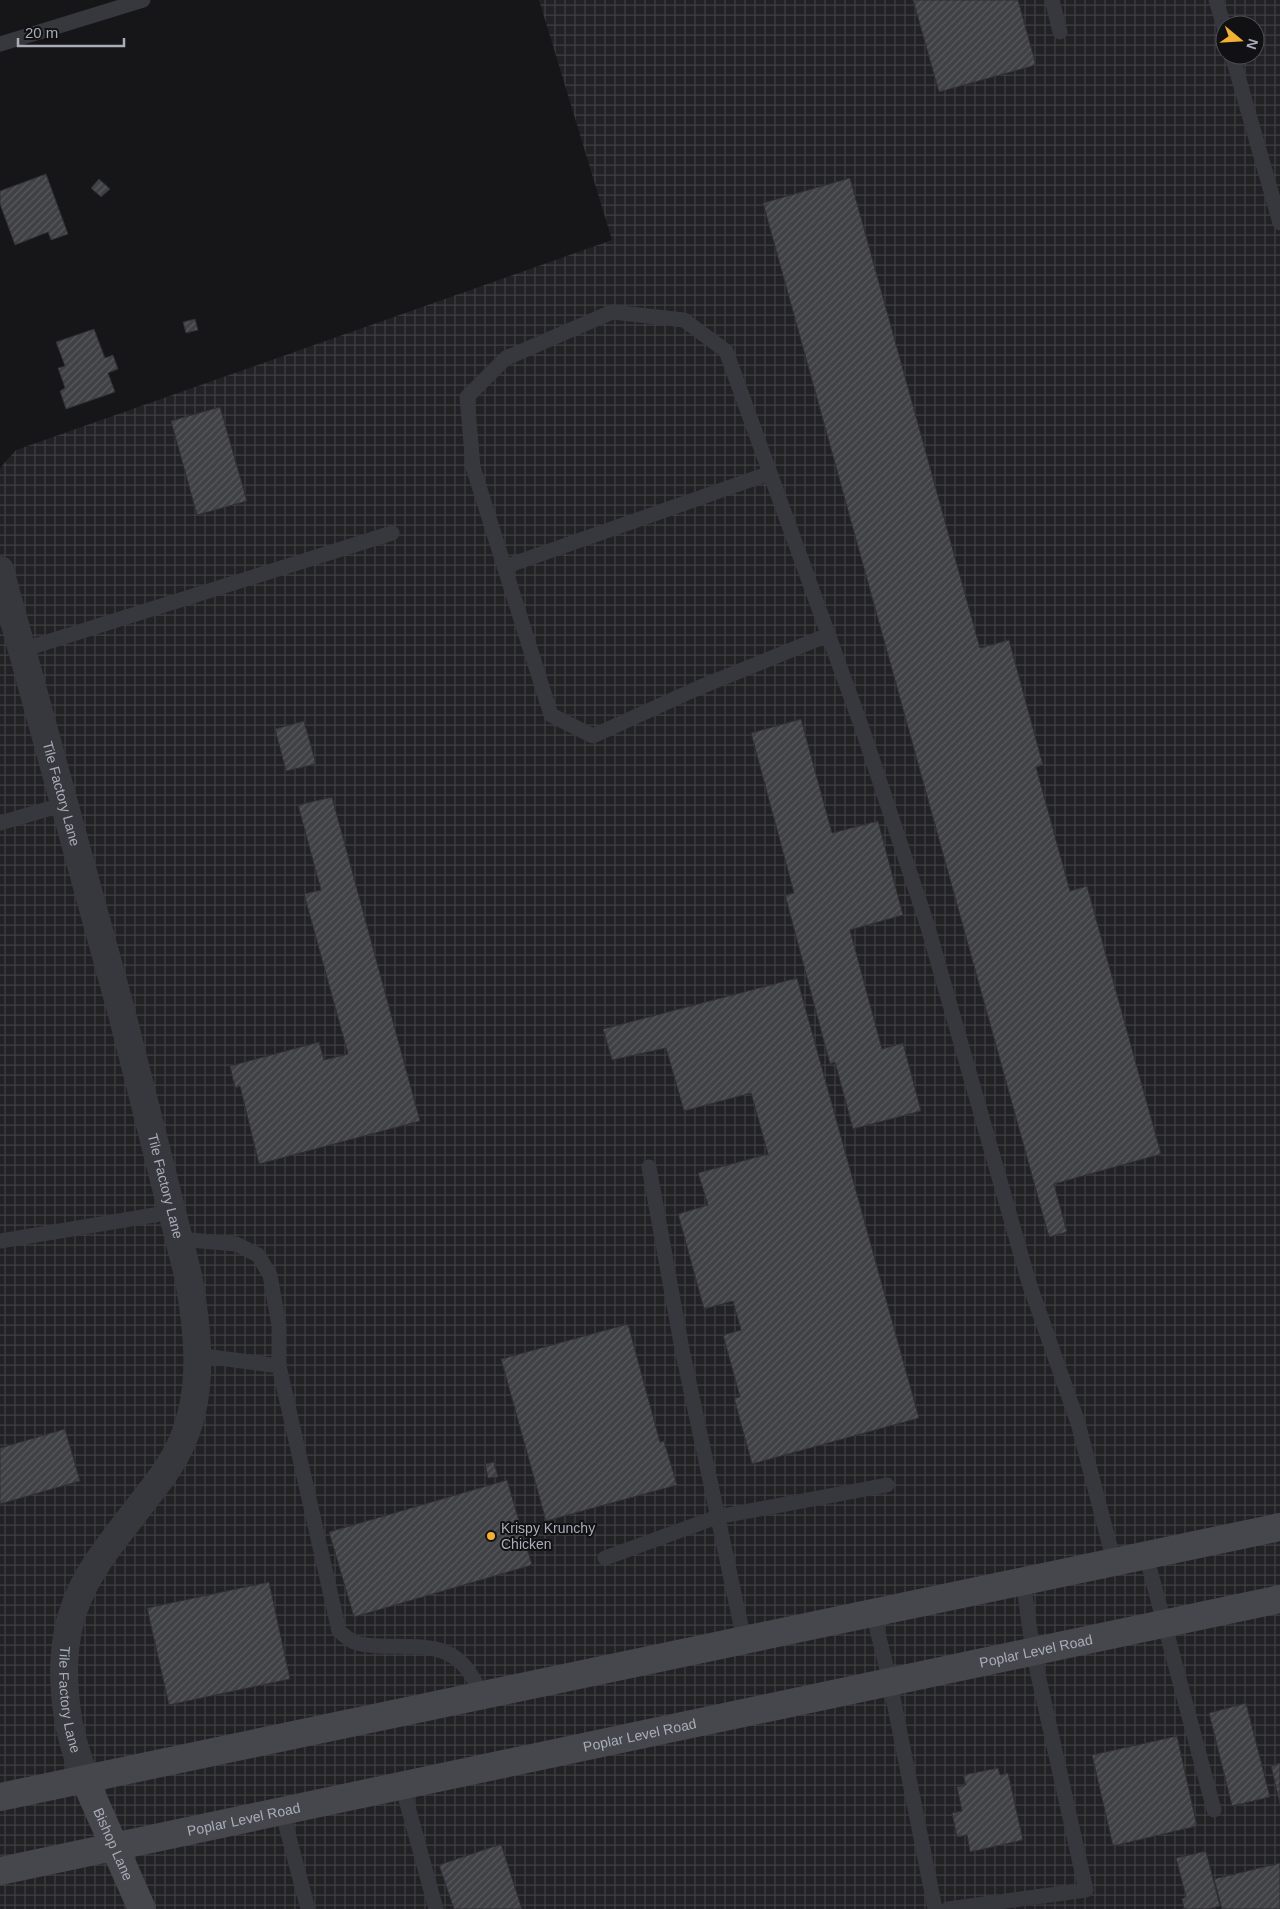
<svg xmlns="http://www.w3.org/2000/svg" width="1280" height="1909" font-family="Arial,sans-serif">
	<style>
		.industrial { fill: url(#industrial-grid); fill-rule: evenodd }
		.building { fill: url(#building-hatch); stroke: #303034 }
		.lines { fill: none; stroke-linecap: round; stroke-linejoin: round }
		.lane { stroke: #37383d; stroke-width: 15 }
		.street { stroke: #37383d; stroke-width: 28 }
		.secondary { stroke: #45474d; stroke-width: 28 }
		.poi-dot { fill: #f2b134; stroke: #111113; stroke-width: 2 }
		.labels { text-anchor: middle; stroke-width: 4; stroke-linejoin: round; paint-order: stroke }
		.street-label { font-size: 14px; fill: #a8adb8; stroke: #111113 }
		.poi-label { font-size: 14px; fill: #a8adb8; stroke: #111113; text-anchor: start }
	</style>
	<defs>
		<pattern id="industrial-grid" width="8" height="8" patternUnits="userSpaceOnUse" patternTransform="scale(1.25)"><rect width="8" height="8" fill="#222225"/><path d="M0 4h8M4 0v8" fill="none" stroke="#3f3f43"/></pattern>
		<pattern id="building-hatch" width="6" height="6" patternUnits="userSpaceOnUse" patternTransform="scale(1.25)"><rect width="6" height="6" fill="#404145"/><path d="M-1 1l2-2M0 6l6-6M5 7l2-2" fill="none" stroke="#595a5e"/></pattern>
	</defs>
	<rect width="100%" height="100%" fill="#161618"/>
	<path class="industrial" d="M 539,0 L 1280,0 L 1280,1909 L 0,1909 L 0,468 L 16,450 L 612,240 ZM 1225,25 L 1255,25 L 1255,55 L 1225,55 Z"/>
	<path class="building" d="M 913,0 L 1018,0 L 1036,65 L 939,92 Z
		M 46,174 L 68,234 L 51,240 L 48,232 L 15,245 L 0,204 L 0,191 Z
		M 850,178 L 980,648 L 1009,640 L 1043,765 L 1036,767 L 1070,891 L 1087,886 L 1161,1154 L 1054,1184 L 1067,1232 L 1049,1237 L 763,203 Z
		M 99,179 L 110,189 L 101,197 L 91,188 Z
		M 195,319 L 198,330 L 186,333 L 183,322 Z
		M 94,329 L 105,358 L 113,355 L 118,369 L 108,373 L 115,392 L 66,409 L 60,391 L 65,388 L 58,368 L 65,366 L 56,342 Z
		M 220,407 L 247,501 L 197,515 L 171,421 Z
		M 801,719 L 832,833 L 878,821 L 903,915 L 850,930 L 882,1049 L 903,1043 L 921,1111 L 853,1129 L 835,1062 L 830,1064 L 785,895 L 794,893 L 751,733 Z
		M 304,721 L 316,764 L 286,771 L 275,729 Z
		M 332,797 L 420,1121 L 259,1164 L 240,1086 L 235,1088 L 230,1066 L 319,1042 L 324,1060 L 348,1054 L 304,894 L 321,890 L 298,805 Z
		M 797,978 L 919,1418 L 752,1464 L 734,1398 L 740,1397 L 723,1335 L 741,1330 L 733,1301 L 704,1309 L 678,1214 L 708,1205 L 698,1173 L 768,1154 L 751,1093 L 684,1111 L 666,1048 L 612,1060 L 603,1029 Z
		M 628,1324 L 660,1442 L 664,1441 L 677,1485 L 546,1521 L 501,1359 Z
		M 65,1429 L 80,1481 L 0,1504 L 0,1448 Z
		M 494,1462 L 498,1477 L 488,1478 L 485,1464 Z
		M 507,1480 L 532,1565 L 354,1617 L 329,1532 Z
		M 269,1582 L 290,1679 L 169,1705 L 147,1608 Z
		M 1246,1703 L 1270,1797 L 1232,1806 L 1209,1713 Z
		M 1177,1736 L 1197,1826 L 1113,1846 L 1092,1755 Z
		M 1280,1763 L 1280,1804 L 1271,1766 Z
		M 998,1768 L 1000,1775 L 1008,1773 L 1023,1840 L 970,1852 L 967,1835 L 957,1837 L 952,1813 L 962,1811 L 957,1787 L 966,1785 L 963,1775 Z
		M 501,1844 L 522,1909 L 454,1909 L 439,1865 Z
		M 1206,1851 L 1220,1906 L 1209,1909 L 1184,1909 L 1182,1899 L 1186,1897 L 1176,1858 Z
		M 1280,1863 L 1280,1909 L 1222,1909 L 1214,1879 Z"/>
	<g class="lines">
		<path class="lane" d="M 1052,0 L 1060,32
			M 1216,0 L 1225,30
			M 0,44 L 143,0
			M 1232,55 L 1280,223
			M 504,567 L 770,473
			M 828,635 L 698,688 L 593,736 L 551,715 L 473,467 L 467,397 L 506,358 L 612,312 L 684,320 L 726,351 L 862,728 L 927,924 L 1029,1283 L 1078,1423 L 1114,1562
			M 22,650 L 392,533
			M 0,823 L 65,804
			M 649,1167 L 682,1349 L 744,1640
			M 178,1239 L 236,1244 L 258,1255 L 270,1275 L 279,1326 L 279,1366
			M 0,1241 L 172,1212
			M 197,1355 L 279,1366 L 339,1631 C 343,1634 349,1640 354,1642 C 390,1654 440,1633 467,1669 C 473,1677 478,1687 482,1696
			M 1146,1555 L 1214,1810
			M 605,1558 L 717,1517 L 887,1485
			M 873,1613 L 890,1682 L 935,1909
			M 402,1785 L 436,1909
			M 282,1811 L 308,1909
			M 948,1909 L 1086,1890 L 1033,1652 L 1023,1581"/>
		<path class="street" id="s1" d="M 0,570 L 122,1014 L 188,1275 C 198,1331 205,1389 182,1442 C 170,1470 149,1493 131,1517 C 110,1545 87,1572 75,1606 C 62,1640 62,1682 68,1718 C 71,1739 79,1760 85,1780"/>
		<g class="secondary">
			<path id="s2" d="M 85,1780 L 142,1909"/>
			<path d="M 0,1797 L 1280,1527"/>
			<path id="s3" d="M 0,1871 L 1280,1599"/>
		</g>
	</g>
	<circle class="poi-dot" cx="491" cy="1536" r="5"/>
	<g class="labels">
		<g class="street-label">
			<text dy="5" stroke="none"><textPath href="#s1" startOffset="232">Tile Factory Lane</textPath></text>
			<text dy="5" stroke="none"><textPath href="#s1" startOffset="638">Tile Factory Lane</textPath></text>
			<text dy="5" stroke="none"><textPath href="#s3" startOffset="1059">Poplar Level Road</textPath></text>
			<text dy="5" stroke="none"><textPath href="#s1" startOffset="1191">Tile Factory Lane</textPath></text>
			<text dy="5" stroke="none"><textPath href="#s3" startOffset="654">Poplar Level Road</textPath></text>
			<text dy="5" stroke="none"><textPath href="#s3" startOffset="249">Poplar Level Road</textPath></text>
			<text dy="5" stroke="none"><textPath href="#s2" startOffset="70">Bishop Lane</textPath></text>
		</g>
		<g class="poi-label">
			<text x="501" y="1533">Krispy Krunchy<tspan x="501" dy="16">Chicken</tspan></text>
		</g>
	</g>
	<g transform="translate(1240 40) rotate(108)"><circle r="24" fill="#111113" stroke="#4d4f55"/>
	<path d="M0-4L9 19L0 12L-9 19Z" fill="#f2b134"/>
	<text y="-8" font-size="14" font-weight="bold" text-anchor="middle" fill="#a8adb8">N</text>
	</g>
	<path d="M18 38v8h106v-8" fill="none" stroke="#a8adb8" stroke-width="2.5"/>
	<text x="25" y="38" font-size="15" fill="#a8adb8" stroke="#111113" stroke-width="4" paint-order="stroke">20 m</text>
</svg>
